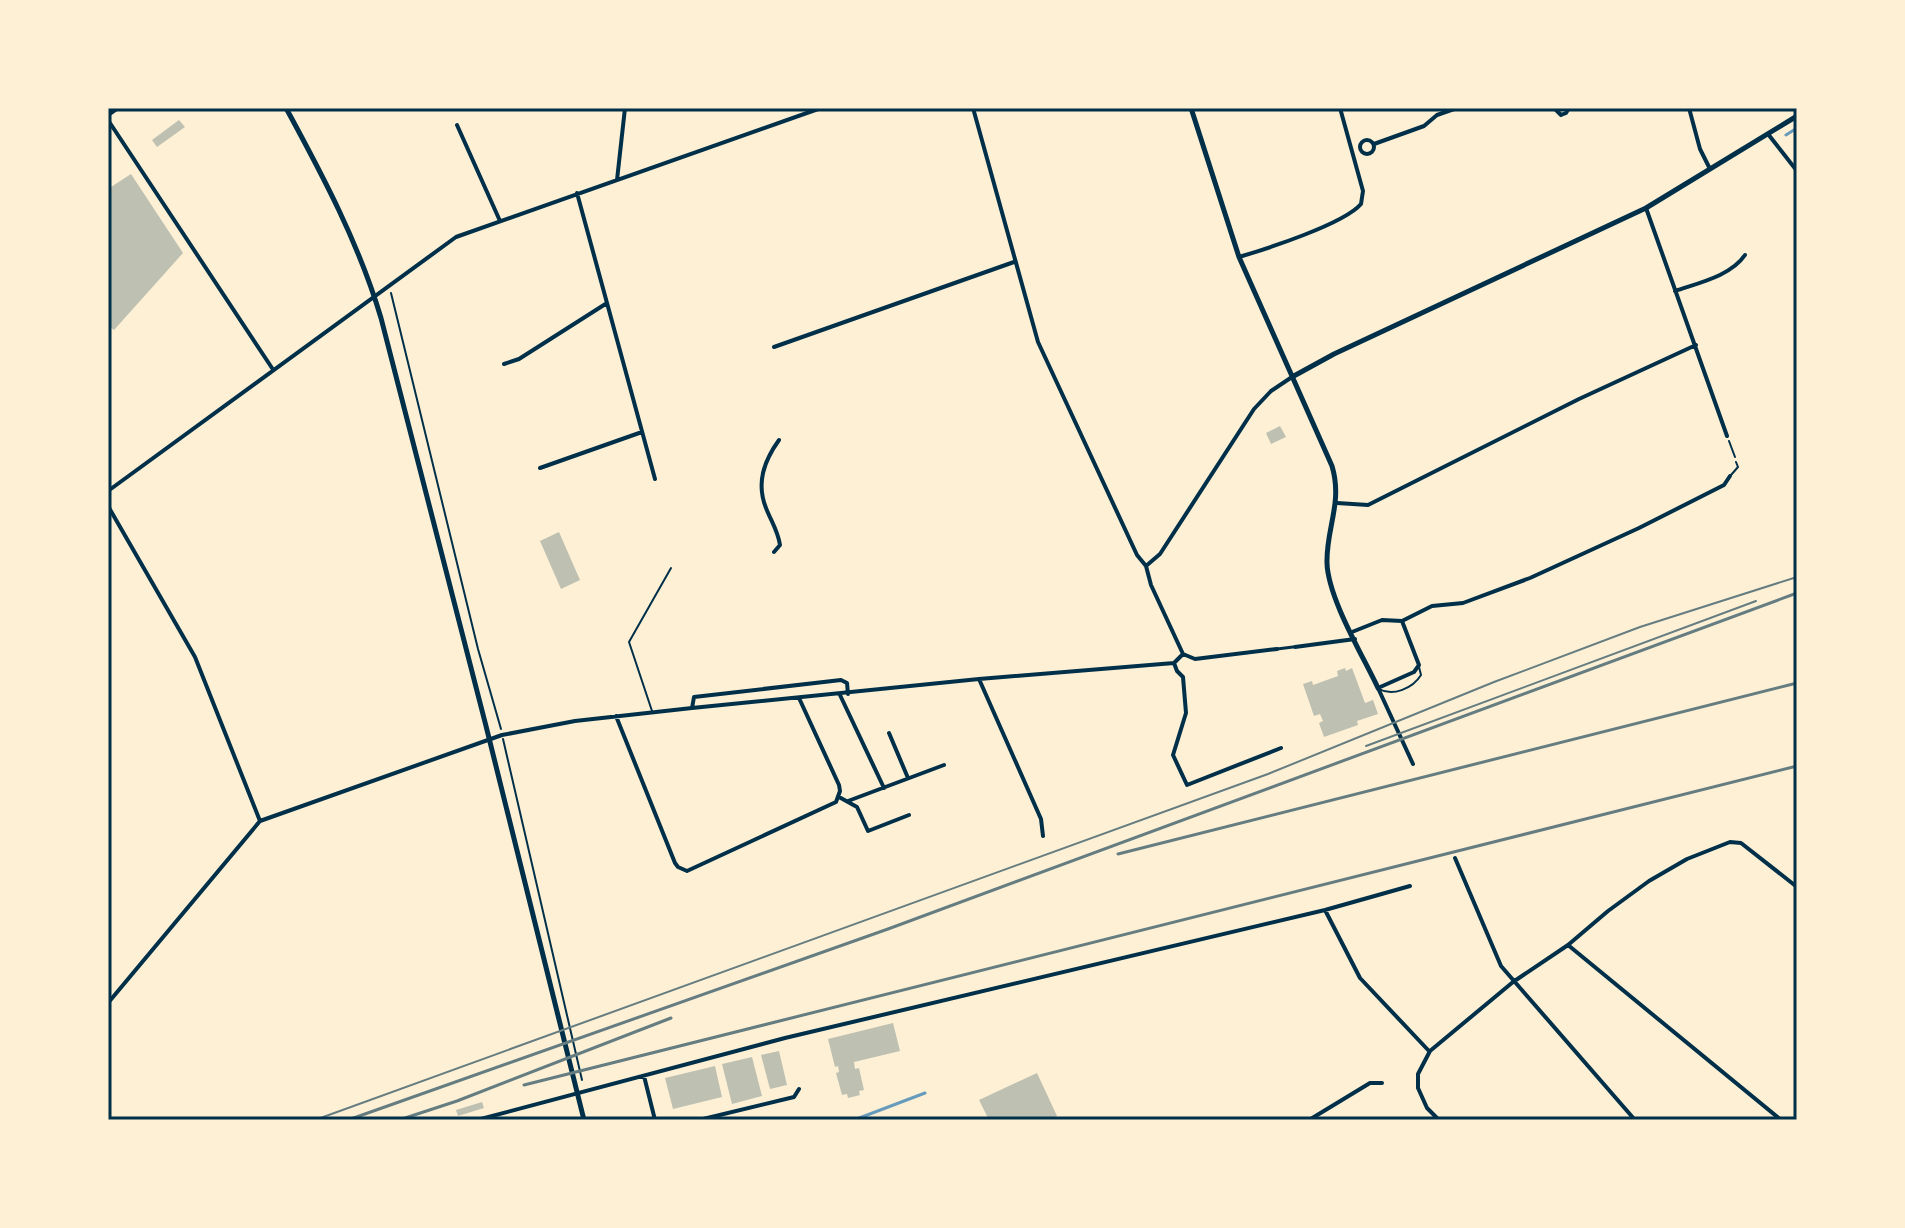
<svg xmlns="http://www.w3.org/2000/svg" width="1905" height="1228" font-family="'Playfair Display',serif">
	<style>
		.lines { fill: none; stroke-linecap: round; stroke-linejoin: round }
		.stream { stroke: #669bbc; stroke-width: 3 }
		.building { fill: #bec0b2 }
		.path { stroke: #003049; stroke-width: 2 }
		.service { stroke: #003049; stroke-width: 2 }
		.pedestrian { stroke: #003049; stroke-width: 3 }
		.minor { stroke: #003049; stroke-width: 4 }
		.tertiary { stroke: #003049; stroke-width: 5 }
		.tram { stroke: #657d81; stroke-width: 2 }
		.rail { stroke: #657d81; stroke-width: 3 }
		.neatline { fill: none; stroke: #003049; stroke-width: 3 }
	</style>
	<rect width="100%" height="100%" fill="#fdf0d5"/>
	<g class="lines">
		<path class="stream" d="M 1786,135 L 1797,128
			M 854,1120 L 925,1093"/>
	</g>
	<path class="building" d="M 179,120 L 185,127 L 157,147 L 152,140 Z
		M 131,174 L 183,253 L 114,330 L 108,326 L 108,189 Z
		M 1280,426 L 1286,437 L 1271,444 L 1266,433 Z
		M 559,532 L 580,580 L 561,589 L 540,541 Z
		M 1345,668 L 1346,671 L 1352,668 L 1365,703 L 1373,700 L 1378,714 L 1357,721 L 1358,725 L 1324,737 L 1319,723 L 1323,721 L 1320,714 L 1314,716 L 1303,684 L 1312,681 L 1313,685 L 1338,676 L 1337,671 Z
		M 893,1023 L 900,1051 L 854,1062 L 855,1069 L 859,1068 L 864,1090 L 859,1091 L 860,1095 L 848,1098 L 847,1094 L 842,1095 L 836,1073 L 839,1072 L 838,1066 L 835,1067 L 828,1039 Z
		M 779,1051 L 787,1085 L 770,1089 L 761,1055 Z
		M 752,1057 L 762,1096 L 732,1104 L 722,1064 Z
		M 715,1066 L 722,1097 L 673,1109 L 665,1078 Z
		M 1037,1073 L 1057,1116 L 1049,1120 L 989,1120 L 979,1100 Z
		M 482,1102 L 484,1108 L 458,1116 L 456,1110 Z"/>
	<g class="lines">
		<path class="path" d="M 391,293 L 478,649 L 501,729
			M 1729,441 L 1735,457
			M 503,739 L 582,1080"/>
		<path class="service" d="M 1731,475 L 1738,467 L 1736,462
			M 1379,689 C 1393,697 1413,688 1421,675 L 1419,667
			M 652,711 L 629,642 L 671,568"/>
		<path class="pedestrian" d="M 1277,649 L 1293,647"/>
		<path class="minor" d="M 973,108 L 1038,342 L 1137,555 L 1146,566 L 1151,585 L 1183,654
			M 1554,108 L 1561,115 L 1566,113 L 1569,108
			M 1689,108 L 1700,149 L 1710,169
			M 108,115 L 118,108
			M 108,120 L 272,368
			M 457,125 L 500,221
			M 1768,134 L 1797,171
			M1360 147a7 7 0 1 1 14 0a7 7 0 1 1-14 0Z
			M 1374,144 L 1424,126 L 1437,115 L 1457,108
			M 617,180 L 625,108
			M 577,193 L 655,479
			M 1646,208 L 1727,436
			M 1239,257 C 1266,249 1344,224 1361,204 L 1363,191 L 1340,108
			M 1675,291 C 1698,283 1731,276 1745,255
			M 774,347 L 1014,262
			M 504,364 L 519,359 L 607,303
			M 540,468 L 642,432
			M 108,491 L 456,237 L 821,108
			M 1337,503 L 1368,505 L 1579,399 L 1696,345
			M 108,506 L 195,657 L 260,821
			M 774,552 L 780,545 C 778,531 771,521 766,508 C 756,483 764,461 779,440
			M 1146,566 L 1160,554 L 1254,409 L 1271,391 L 1292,377
			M 1402,621 L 1419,665 L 1414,672 L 1378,688 L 1413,764
			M 1352,632 L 1382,620 L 1402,621 L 1432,606 L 1463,603 L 1530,578 L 1639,528 L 1724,485 L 1730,476
			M 1295,647 L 1355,639
			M 1174,663 L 1177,671 L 1183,677 L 1186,713 L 1173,755 L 1187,785 L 1281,748
			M 979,679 L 1041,819 L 1043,836
			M 840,695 L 884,788
			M 692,708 L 694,697 L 841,680 L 847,683 L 848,694
			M 616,716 L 675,863 L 678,867 L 687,871 L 836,802 L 840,791 L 839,785 L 799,698
			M 889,733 L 908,778
			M 839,797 L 857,807 L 868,831 L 909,815
			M 848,801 L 944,765
			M 1455,858 L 1501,966 L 1635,1120
			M 1325,910 L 1360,978 L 1429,1051
			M 1568,945 L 1781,1120
			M 108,1003 L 260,821 L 502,735 L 575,721 L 692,708 L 979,679 L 1174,663 L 1183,654 L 1195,659 L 1277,649
			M 644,1076 L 655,1120
			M 477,1120 L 785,1038 L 1325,910 L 1410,886
			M 699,1120 L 794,1097 L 799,1089
			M 1309,1120 L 1370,1083 L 1382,1083
			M 1439,1120 L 1427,1108 L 1418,1088 L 1418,1074 L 1430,1051 L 1513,982 L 1568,945 L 1608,911 L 1649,881 L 1687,859 L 1730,842 L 1741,843 L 1797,887"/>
		<path class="tertiary" d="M 286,108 C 323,176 359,244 381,318 L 486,726 L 584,1120
			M 1191,108 L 1239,257 L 1332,466 C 1343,503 1326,528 1327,563 C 1328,598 1363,656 1378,688
			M 1292,377 L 1334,354 L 1646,208 L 1797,116"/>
		<path class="tram" d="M 1366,746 L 1756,601
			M 315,1120 L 1268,774 L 1494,682 L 1640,627 L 1797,577"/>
		<path class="rail" d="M 1118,854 L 1797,683
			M 524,1085 L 1797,766
			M 348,1120 L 888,929 L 1797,593
			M 399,1120 L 457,1101 L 671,1018"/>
	</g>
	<rect width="1905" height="1228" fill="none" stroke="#fdf0d5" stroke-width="220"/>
	<rect x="110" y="110" width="1685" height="1008" class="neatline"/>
</svg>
